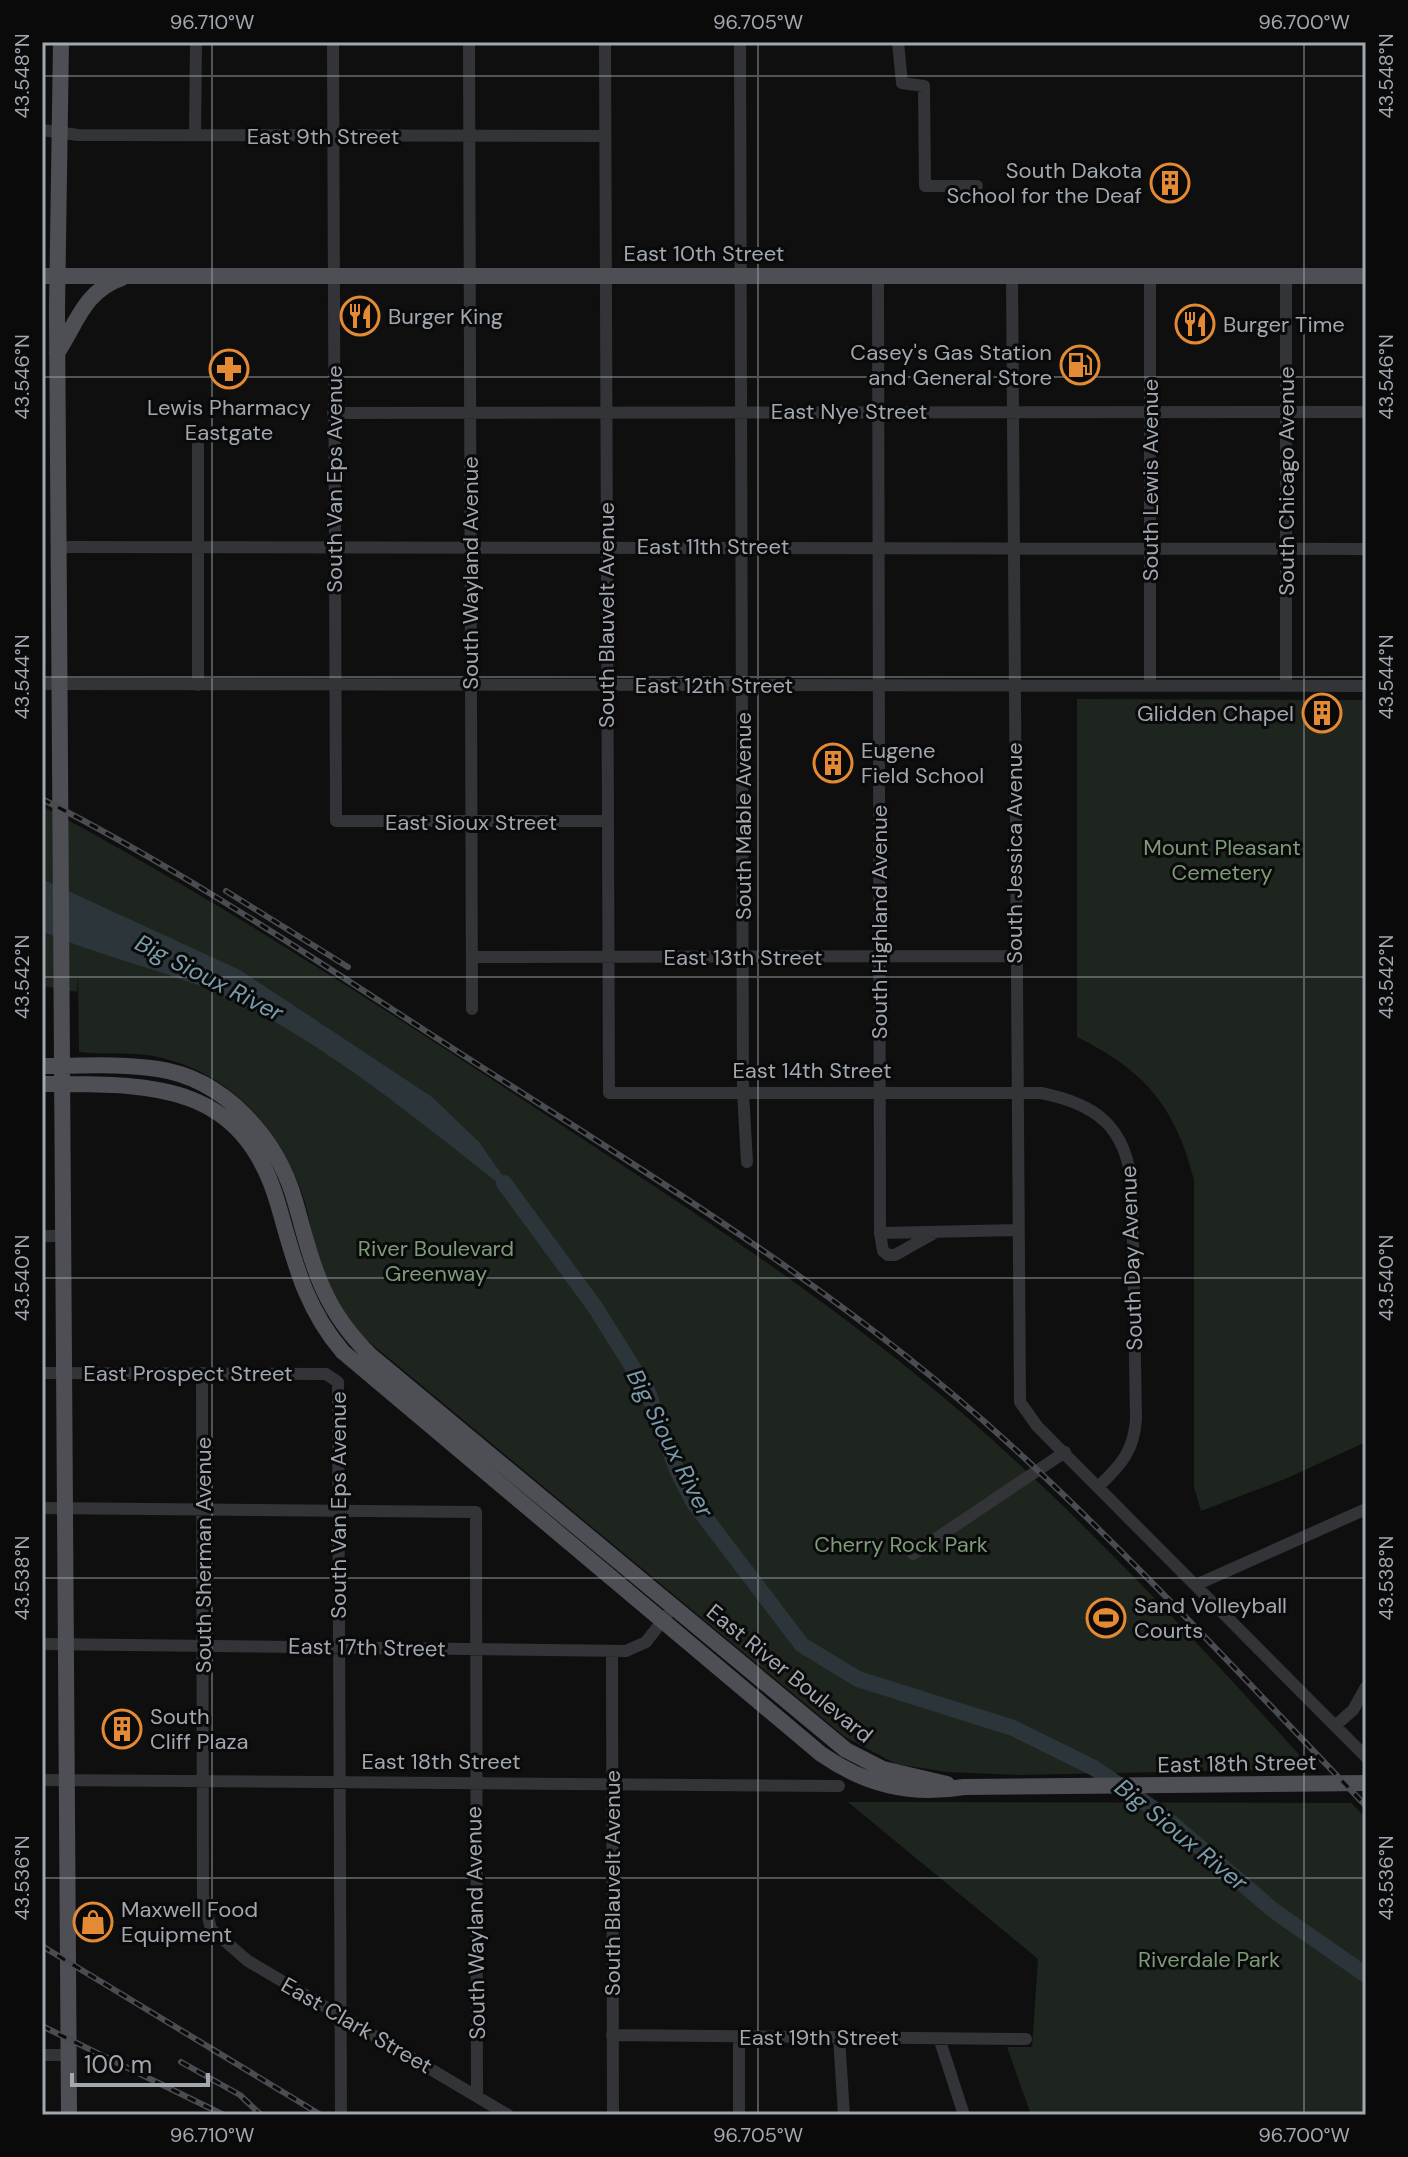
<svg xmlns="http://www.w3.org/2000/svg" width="1408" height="2157" font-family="'DM Sans',sans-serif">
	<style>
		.green { fill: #1e241e }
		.water { fill: #2c363a }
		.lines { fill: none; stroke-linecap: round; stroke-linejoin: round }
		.river { stroke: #2c363a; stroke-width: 16 }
		.minor { stroke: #323437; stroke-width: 12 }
		.major { stroke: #4d4f54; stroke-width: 16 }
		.rail-casing { stroke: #494c50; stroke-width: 6 }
		.rail { stroke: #0a0a0b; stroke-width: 3; stroke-dasharray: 9; stroke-linecap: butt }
		.ticks { fill: none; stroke: #a1a8b0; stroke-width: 2; stroke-opacity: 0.45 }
		.labels { text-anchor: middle; stroke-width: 6; stroke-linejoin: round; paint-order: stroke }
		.street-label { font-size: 22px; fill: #a1a8b0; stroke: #0a0a0b }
		.poi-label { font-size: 22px; fill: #a1a8b0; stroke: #0a0a0b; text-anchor: start }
		.park-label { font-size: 22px; fill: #7d9a79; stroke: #0a0a0b }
		.water-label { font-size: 24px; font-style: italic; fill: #799caa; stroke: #0a0a0b }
		.neatline { fill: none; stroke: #a1a8b0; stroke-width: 3 }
		.ticks-label { font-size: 20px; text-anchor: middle; fill: #a1a8b0 }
	</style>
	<rect width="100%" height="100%" fill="#0f0f10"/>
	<path class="green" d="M 42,408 L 46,667 L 42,667 Z
		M 1077,699 L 1366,700 L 1366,1442 L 1285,1479 L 1201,1511 L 1194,1487 L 1194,1180 C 1176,1107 1144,1070 1077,1037 Z
		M 42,806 C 213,897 375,1003 537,1109 C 685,1206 834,1302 968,1418 C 1091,1526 1203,1648 1312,1769 L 1018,1775 L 946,1772 L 896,1764 L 845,1737 L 362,1336 C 347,1315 333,1296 324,1273 C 313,1249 311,1221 303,1196 C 279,1124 224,1067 147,1055 C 124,1052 101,1055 79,1052 L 78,974 L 77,992 L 42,986 Z
		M 848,1802 L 1351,1803 L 1366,1818 L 1366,2115 L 1031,2115 L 1007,2047 L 1032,2047 L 1038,1959 Z"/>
	<path class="water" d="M 42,879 L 240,970 L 432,1097 L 479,1142 L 519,1199 C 432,1132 349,1061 252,1009 C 190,975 109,961 42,931 Z"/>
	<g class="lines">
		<path class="river" d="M 504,1183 L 595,1307 L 647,1390 L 677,1470 L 694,1503 L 802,1645 L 858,1679 L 1013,1728 L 1094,1768 L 1160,1813 L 1273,1910 L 1366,1975"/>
		<path class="minor" d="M 333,42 L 336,821 L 607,821
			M 469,42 L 472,1009
			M 605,42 L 609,1093 L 1041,1093 C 1097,1104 1126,1127 1132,1186 L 1136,1419 C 1134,1450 1122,1464 1100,1485
			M 740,42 L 743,1093 L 747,1162
			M 898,42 L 902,83 L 924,86 L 925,186 L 977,186
			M 42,130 L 78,135 L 604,136
			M 195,135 L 196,42
			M 1012,275 L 1020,1402 L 1037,1426 L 1366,1757
			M 878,276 L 880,1233
			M 333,413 L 1366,412
			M 198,445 L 198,685
			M 61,547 L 1366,549
			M 42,684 L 1366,686
			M 1150,686 L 1150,275
			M 1286,686 L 1286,276
			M 472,957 L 1015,956
			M 936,1232 L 895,1255 L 888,1255 L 883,1251 L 880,1233 L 1017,1230
			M 42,1236 L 65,1236
			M 42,1373 L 326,1374 L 338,1382 L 341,2115
			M 202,1373 L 203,1896 L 211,1929 L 248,1961 L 508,2115
			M 42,1508 L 476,1512 L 477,2095
			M 913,1554 L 1065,1452
			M 1198,1584 L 1366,1509
			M 42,1644 L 626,1651 L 646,1642 L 667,1615
			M 612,1651 L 613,2115
			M 1336,1725 L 1353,1710 L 1366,1687
			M 42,1780 L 839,1786
			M 612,2035 L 1026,2039
			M 739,2036 L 739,2115
			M 839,2037 L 844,2115
			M 939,2038 L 964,2115
			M 42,2055 L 68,2055"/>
		<path class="major" d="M 61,42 L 57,309 L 69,2115
			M 42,276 L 1366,276
			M 57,353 C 77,323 84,291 122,278
			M 42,1066 C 80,1066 120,1063 158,1069 C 225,1079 277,1138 295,1201 C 313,1265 321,1307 371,1356 L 846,1750 L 883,1769 L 947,1784
			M 42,1084 C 149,1084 242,1080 278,1204 C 294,1259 304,1307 343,1352 L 821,1754 C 866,1785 910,1796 964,1787 L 1366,1783"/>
		<g class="rail-casing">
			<path id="rail" d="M 42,799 C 194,876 336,974 480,1066 C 661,1182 846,1295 1006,1441 C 1132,1556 1248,1683 1366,1806
				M 226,891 L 348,967
				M 42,1946 L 321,2115
				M 42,2026 L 224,2115
				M 181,2062 L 240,2095 L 261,2115"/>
		</g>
		<use href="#rail" class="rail"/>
	</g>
	<path class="ticks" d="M 212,42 L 212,2115M 758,42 L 758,2115M 1304,42 L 1304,2115M 42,76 L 1366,76M 42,377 L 1366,377M 42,677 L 1366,677M 42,977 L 1366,977M 42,1278 L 1366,1278M 42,1578 L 1366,1578M 42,1878 L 1366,1878"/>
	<defs>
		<g id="building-ring" transform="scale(2)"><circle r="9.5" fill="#0a0a0b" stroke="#e48934" stroke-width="1.5"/><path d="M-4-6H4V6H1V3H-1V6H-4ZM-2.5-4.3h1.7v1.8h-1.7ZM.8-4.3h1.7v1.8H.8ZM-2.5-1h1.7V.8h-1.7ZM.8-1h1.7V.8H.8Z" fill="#e48934"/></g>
		<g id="restaurant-ring" transform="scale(2)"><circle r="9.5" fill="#0a0a0b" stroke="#e48934" stroke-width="1.5"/><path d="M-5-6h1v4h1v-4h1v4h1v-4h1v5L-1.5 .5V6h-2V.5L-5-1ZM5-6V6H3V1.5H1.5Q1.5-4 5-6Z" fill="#e48934"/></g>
		<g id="fuel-ring" transform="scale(2)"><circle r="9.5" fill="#0a0a0b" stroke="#e48934" stroke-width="1.5"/><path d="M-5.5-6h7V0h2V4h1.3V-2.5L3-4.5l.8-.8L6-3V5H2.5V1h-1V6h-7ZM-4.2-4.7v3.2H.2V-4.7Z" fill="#e48934"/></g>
		<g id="pharmacy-ring" transform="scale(2)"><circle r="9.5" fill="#0a0a0b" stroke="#e48934" stroke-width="1.5"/><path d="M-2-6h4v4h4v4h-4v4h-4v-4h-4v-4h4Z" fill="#e48934"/></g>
		<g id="stadium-ring" transform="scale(2)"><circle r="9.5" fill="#0a0a0b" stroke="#e48934" stroke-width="1.5"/><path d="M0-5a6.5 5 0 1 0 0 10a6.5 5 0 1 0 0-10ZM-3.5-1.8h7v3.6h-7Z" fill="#e48934"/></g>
		<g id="shop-ring" transform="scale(2)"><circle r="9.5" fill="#0a0a0b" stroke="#e48934" stroke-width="1.5"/><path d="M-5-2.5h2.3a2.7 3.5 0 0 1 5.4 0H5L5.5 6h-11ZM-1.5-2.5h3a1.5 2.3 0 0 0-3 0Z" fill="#e48934"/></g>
	</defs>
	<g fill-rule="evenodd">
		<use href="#building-ring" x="1170" y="183"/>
		<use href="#restaurant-ring" x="360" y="316"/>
		<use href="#restaurant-ring" x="1195" y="324"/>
		<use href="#fuel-ring" x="1080" y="365"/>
		<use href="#pharmacy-ring" x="229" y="369"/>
		<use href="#building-ring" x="1322" y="713"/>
		<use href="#building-ring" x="833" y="763"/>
		<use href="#stadium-ring" x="1106" y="1618"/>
		<use href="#building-ring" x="122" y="1729"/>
		<use href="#shop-ring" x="93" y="1922"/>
	</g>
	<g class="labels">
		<g class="street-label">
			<text x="323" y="144">East 9th Street</text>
			<text x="704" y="261">East 10th Street</text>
			<text x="849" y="419">East Nye Street</text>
			<text transform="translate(334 479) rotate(-90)" y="8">South Van Eps Avenue</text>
			<text transform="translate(1150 480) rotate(-90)" y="8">South Lewis Avenue</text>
			<text transform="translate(1286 481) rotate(-90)" y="8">South Chicago Avenue</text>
			<text x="713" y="554">East 11th Street</text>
			<text transform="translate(470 573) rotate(-90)" y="8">South Wayland Avenue</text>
			<text transform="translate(606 615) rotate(-90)" y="8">South Blauvelt Avenue</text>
			<text x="714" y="693">East 12th Street</text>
			<text transform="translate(743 816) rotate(-90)" y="8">South Mable Avenue</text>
			<text x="471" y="830">East Sioux Street</text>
			<text transform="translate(1014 853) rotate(-90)" y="8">South Jessica Avenue</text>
			<text transform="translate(879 922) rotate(-90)" y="8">South Highland Avenue</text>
			<text x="743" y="965">East 13th Street</text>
			<text x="812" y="1078">East 14th Street</text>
			<text transform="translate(1131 1258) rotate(-92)" y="8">South Day Avenue</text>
			<text x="188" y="1381">East Prospect Street</text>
			<text transform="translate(338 1505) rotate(-90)" y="8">South Van Eps Avenue</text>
			<text transform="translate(203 1555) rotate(-90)" y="8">South Sherman Avenue</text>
			<text transform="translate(367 1647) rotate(1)" y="8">East 17th Street</text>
			<text transform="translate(790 1673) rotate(39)" y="8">East River Boulevard</text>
			<text x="441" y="1769">East 18th Street</text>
			<text transform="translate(1237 1763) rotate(-1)" y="8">East 18th Street</text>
			<text transform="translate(612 1883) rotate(-90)" y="8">South Blauvelt Avenue</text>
			<text transform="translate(475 1923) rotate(-91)" y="8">South Wayland Avenue</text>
			<text transform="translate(357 2025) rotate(30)" y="8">East Clark Street</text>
			<text x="819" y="2045">East 19th Street</text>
		</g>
		<g class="poi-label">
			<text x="1142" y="178" text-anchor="end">South Dakota<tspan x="1142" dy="25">School for the Deaf</tspan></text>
			<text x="388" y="324">Burger King</text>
			<text x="1223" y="332">Burger Time</text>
			<text x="1052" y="360" text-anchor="end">Casey's Gas Station<tspan x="1052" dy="25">and General Store</tspan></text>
			<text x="229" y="415" text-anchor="middle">Lewis Pharmacy<tspan x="229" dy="25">Eastgate</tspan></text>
			<text x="1294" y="721" text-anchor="end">Glidden Chapel</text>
			<text x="861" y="758">Eugene<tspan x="861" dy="25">Field School</tspan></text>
			<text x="1134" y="1613">Sand Volleyball<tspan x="1134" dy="25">Courts</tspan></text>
			<text x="150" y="1724">South<tspan x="150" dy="25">Cliff Plaza</tspan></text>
			<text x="121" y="1917">Maxwell Food<tspan x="121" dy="25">Equipment</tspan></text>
		</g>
		<g class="park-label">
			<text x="1222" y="855">Mount Pleasant<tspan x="1222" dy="25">Cemetery</tspan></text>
			<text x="436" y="1256">River Boulevard<tspan x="436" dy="25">Greenway</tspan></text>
			<text x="901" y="1552">Cherry Rock Park</text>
			<text x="1209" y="1967">Riverdale Park</text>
		</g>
		<g class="water-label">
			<text transform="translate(209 978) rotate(27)" y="8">Big Sioux River</text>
			<text transform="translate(670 1443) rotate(63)" y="8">Big Sioux River</text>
			<text transform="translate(1181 1835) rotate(39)" y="8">Big Sioux River</text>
		</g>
	</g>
	<rect width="1408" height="2157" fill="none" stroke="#0a0a0b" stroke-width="88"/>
	<path d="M72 2073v12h136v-12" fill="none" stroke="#a1a8b0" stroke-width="4"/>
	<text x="84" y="2073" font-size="24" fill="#a1a8b0" stroke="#0a0a0b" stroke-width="6" paint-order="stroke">100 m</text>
	<rect x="44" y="44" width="1320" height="2069" class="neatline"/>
	<g class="ticks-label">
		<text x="212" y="29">96.710°W</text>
		<text x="758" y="29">96.705°W</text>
		<text x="1304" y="29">96.700°W</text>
		<text transform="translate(22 76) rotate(-90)" y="7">43.548°N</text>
		<text transform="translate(1386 76) rotate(-90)" y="7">43.548°N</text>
		<text transform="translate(22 377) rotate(-90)" y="7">43.546°N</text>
		<text transform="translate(1386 377) rotate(-90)" y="7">43.546°N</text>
		<text transform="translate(22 677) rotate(-90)" y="7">43.544°N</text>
		<text transform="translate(1386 677) rotate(-90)" y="7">43.544°N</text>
		<text transform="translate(22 977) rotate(-90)" y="7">43.542°N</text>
		<text transform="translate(1386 977) rotate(-90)" y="7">43.542°N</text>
		<text transform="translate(22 1278) rotate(-90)" y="7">43.540°N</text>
		<text transform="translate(1386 1278) rotate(-90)" y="7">43.540°N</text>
		<text transform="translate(22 1578) rotate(-90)" y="7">43.538°N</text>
		<text transform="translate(1386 1578) rotate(-90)" y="7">43.538°N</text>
		<text transform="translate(22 1878) rotate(-90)" y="7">43.536°N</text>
		<text transform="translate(1386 1878) rotate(-90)" y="7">43.536°N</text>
		<text x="212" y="2142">96.710°W</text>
		<text x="758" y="2142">96.705°W</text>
		<text x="1304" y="2142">96.700°W</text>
	</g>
</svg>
